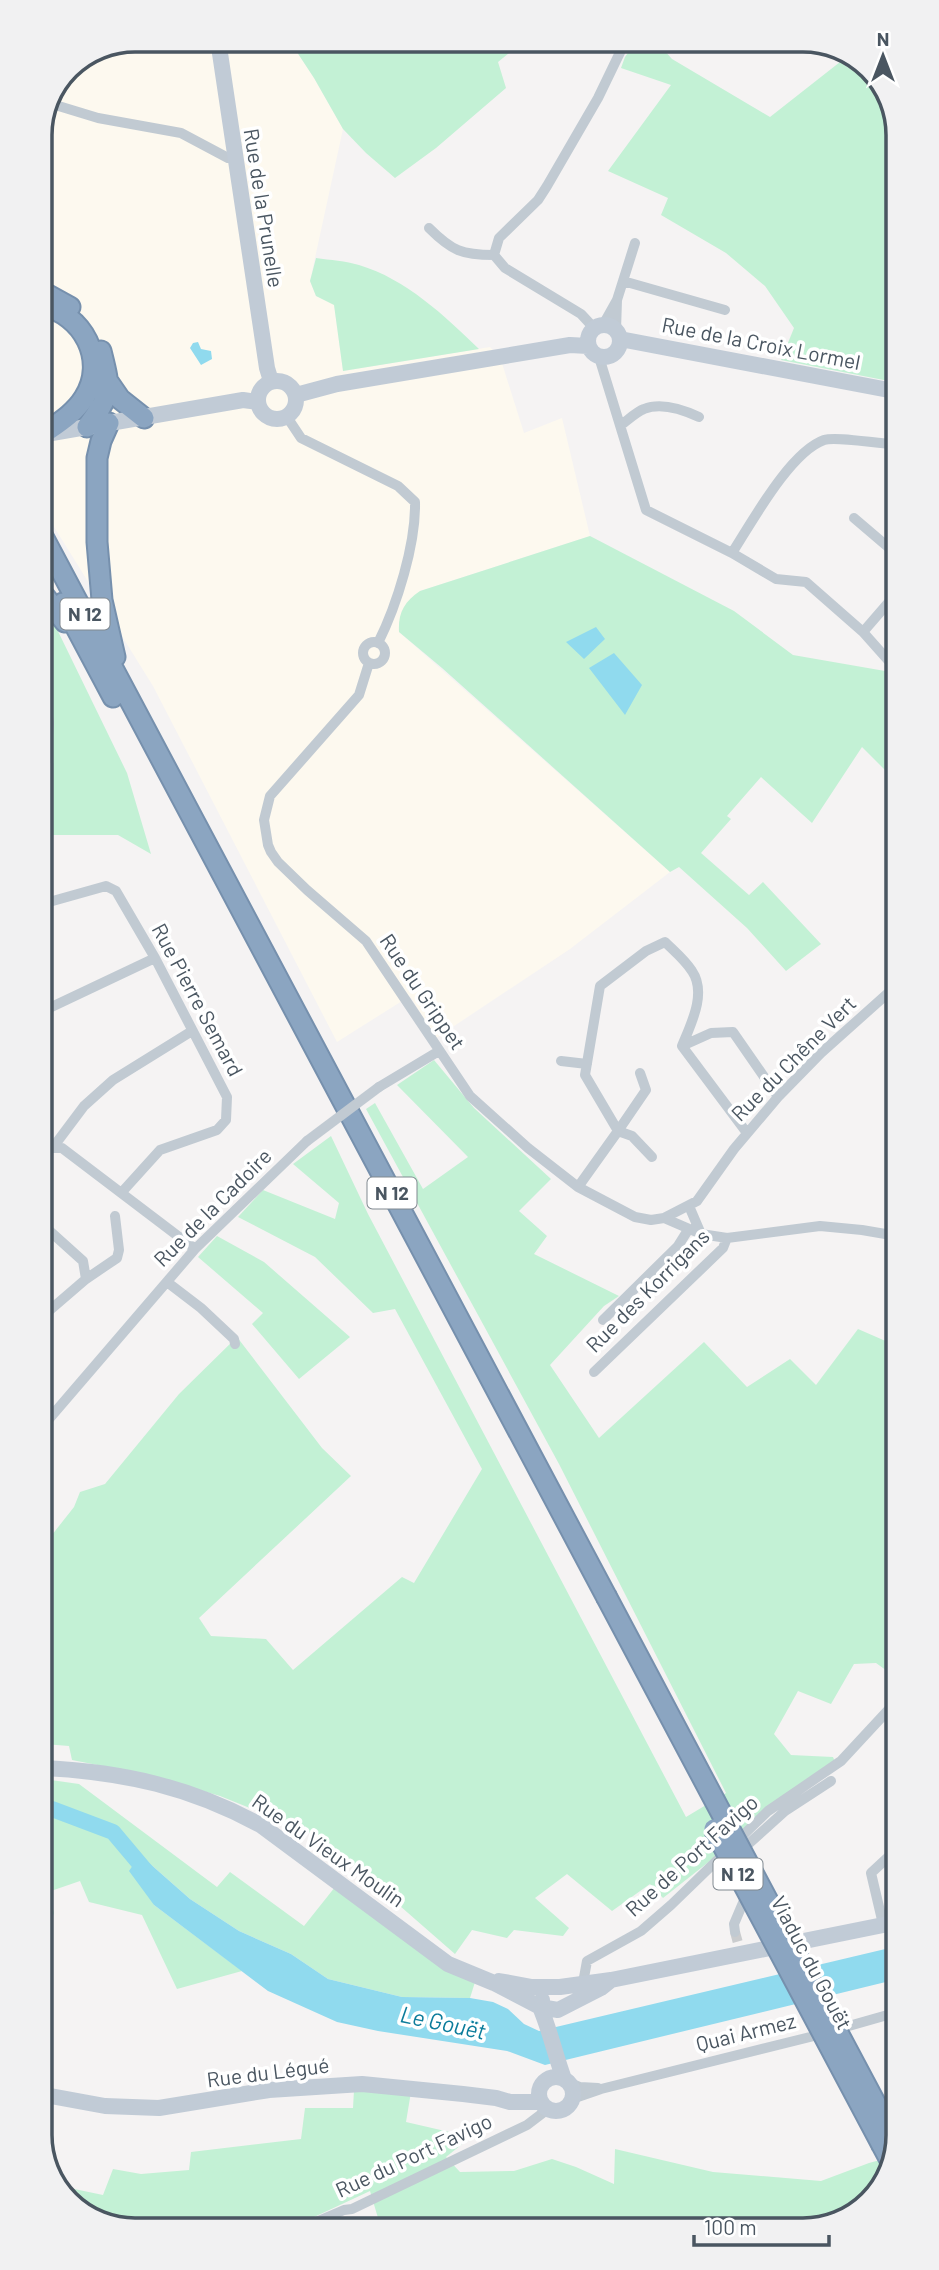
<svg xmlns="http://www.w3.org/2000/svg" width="939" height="2270" font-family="Barlow,sans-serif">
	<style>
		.commercial { fill: #fdf9ef }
		.green { fill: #c3f1d5 }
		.water { fill: #90daee }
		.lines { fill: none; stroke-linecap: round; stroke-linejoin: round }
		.river { stroke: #90daee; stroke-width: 16 }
		.street-tunnel { stroke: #caccce; stroke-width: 10; stroke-dasharray: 10 5; stroke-linecap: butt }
		.highway-casing { stroke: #7690ad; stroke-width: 23 }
		.street { stroke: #c1cad2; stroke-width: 10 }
		.secondary { stroke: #c1cbd6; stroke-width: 16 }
		.highway { stroke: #8ba5c1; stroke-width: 19 }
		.highway-bridge-casing { stroke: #7690ad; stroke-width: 23; stroke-linecap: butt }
		.street-bridge { stroke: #c1cad2; stroke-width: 10 }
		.highway-bridge { stroke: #8ba5c1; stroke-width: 19 }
		.labels { text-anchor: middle; stroke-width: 7; stroke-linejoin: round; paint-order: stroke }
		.shield { fill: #fff; stroke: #808990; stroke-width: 2 }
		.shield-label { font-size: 19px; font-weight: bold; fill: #4a5661 }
		.street-label { font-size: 21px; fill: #4a5661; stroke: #fff }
		.water-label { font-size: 23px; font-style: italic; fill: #0c7c9b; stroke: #fff }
		.rim { fill: none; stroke: #4a5661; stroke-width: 3.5 }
	</style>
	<rect width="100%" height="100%" fill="#f5f3f3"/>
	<path class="commercial" d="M 136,40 L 289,40 L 314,78 L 343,129 L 310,281 L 316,296 L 334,304 L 343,371 L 490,347 L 500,357 L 524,433 L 562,418 L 590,536 L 420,591 L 399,632 L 670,872 L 570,949 L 436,1038 L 410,996 L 337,1042 L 153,686 L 41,506 L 40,130 L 69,68 Z"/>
	<path class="green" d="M 289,40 L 525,40 L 498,62 L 506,88 L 436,148 L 395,178 L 366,153 L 343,129 L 314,78 Z
		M 637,40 L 655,40 L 672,59 L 770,117 L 840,62 L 882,90 L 894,106 L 894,382 L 781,360 L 794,328 L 765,286 L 726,253 L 661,215 L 668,198 L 608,171 L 671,85 L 621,68 L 625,57 Z
		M 316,258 C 330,260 346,261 359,265 C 406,279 445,316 479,349 L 343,371 L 334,305 L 316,296 L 310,281 Z
		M 590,536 L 734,611 L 793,655 L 885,671 L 895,678 L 895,780 L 862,747 L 812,823 L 761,777 L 727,816 L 731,819 L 701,853 L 749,895 L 763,882 L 821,944 L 786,971 L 747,928 L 679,867 L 670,872 L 442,668 L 399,632 C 398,613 404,602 420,591 Z
		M 42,609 L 53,621 L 127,773 L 151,854 L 118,835 L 42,835 Z
		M 434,1060 L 474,1108 L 551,1179 L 519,1211 L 547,1236 L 534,1254 L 619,1296 L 604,1306 L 550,1365 L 599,1438 L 704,1342 L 747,1387 L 790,1359 L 816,1385 L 858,1329 L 897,1346 L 897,1366 L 892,1373 L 897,1378 L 898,1676 L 897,1678 L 876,1663 L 854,1664 L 831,1704 L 798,1691 L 774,1734 L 791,1755 L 833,1757 L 835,1762 L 663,1898 L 650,1884 L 612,1911 L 567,1874 L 535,1898 L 569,1928 L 563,1936 L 514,1930 L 507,1938 L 472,1930 L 455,1954 L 321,1837 L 220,1796 L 148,1775 L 72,1760 L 69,1746 L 44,1744 L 44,1545 L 74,1507 L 80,1492 L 105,1484 L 179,1394 L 237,1337 L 322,1448 L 351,1476 L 199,1618 L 211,1636 L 266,1639 L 293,1670 L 402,1577 L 414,1583 L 482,1469 L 395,1309 L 373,1313 L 315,1257 L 238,1217 L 263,1190 L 335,1219 L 339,1203 L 293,1164 L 331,1136 L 368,1214 L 686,1817 L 726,1793 L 559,1464 L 366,1109 L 375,1103 L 423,1189 L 468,1157 L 397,1085 Z
		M 217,1236 L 264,1262 L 350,1337 L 299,1379 L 252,1324 L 263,1313 L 198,1257 Z
		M 44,1779 L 79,1784 L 217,1887 L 230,1872 L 304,1926 L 335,1887 L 475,1982 L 470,1998 L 402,1997 L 328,1979 L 291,1954 L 239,1931 L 190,1899 L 140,1855 L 154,1905 L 242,1971 L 177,1989 L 142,1915 L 89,1902 L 80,1881 L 48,1892 L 54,1913 L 45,1938 Z
		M 354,2090 L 411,2092 L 406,2122 L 471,2137 L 446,2157 L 460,2172 L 514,2171 L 552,2159 L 576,2167 L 614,2184 L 615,2149 L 713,2172 L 821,2181 L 869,2163 L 891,2157 L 879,2192 L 833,2225 L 381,2228 L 370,2191 L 312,2218 L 257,2229 L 129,2230 L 77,2210 L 60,2186 L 103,2195 L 113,2169 L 141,2174 L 189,2170 L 191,2152 L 301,2139 L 305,2108 L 353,2108 Z"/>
	<path class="water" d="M 198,342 L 201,349 L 211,351 L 212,359 L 201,365 L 190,348 L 193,343 Z
		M 596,627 L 605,639 L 584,659 L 566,642 Z
		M 614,653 L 642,685 L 625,715 L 589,668 Z
		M 140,1855 L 190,1899 L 239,1931 L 291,1954 L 328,1979 L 402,1997 L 470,1998 L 493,2002 L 508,2009 L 524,2024 L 539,2031 L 898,1946 L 898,1979 L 545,2065 L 507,2051 L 378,2031 L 337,2022 L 268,1991 L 154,1905 L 129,1871 Z"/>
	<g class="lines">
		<path class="river" d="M 44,1810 L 52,1809 L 113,1832 L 150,1876"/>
		<path class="street-tunnel" d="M 735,1932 L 738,1943"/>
		<g class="highway-casing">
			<path id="highway" d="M 41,291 L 70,307
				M 41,306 C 83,313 108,361 84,398 C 74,414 57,424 43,434
				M 109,383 L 120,399 L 144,418
				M 109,423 L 101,441 L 97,458 L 97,542 L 102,600 L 115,657
				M 87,427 C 112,393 111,391 101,351
				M 41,533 L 606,1596
				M 42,593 L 65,622
				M 63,603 L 113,697
				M 882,2145 L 890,2160"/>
		</g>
		<path class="street" d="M 52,104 L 98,118 L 181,133 L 228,158 L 234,157
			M 429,228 C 452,251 462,255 494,255
			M 623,281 L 725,310
			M 617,300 L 635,243
			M 603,325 L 617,300 L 616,330
			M 594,328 L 581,314 L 505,268 L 494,255 L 499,238 L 538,200 L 547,186 L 598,98 L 626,40
			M 599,357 L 646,510 L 732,553 L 776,579 L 806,582 L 863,632 L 895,668
			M 287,417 L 301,438 L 398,486 L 415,502 C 416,544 397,605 378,643
			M 621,425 C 628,420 636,412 644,409 C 661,402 684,410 699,417
			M 854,518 L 895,553
			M 732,553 C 752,522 790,452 824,440 C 836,436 879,444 895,444
			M 863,632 L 895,595
			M363 653a11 11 0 1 1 22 0a11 11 0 1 1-22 0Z
			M 369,663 L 359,695 L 270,796 L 264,820 L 268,845 L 271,852 L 278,862 L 307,890 L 366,941 L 470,1096 L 528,1148 L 578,1187 L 635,1217 L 651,1220 L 664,1218 L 701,1234 L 727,1238 L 820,1226 L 862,1230 L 897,1236
			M 42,904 L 106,886 L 116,891 L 155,958 L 227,1097 L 226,1120 L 217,1130 L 160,1150 L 122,1192
			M 43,1011 L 155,958
			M 682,1046 L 711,1033 L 733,1032 L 778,1097
			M 561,1061 L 587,1064
			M 640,1073 L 646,1090 L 618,1131 L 632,1136 L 652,1157
			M 379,1087 L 439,1051
			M 54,1146 L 84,1106 L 113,1080 L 192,1031
			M 43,1148 L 62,1148 L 195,1249
			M 578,1187 L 618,1131 L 585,1075 L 600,986 L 646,951 L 665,942 C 674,951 685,960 692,971 C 707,993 691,1024 682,1046 L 747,1133
			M 689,1206 L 701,1234
			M 664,1218 L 697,1201 L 734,1149 L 778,1097 L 821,1053 L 896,986
			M 43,1225 L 83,1261 L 86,1279 L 43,1316
			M 86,1279 L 117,1258 L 119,1250 L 115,1216
			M 167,1282 L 201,1308 L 234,1339 L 235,1344
			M 603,1320 L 678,1246 L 688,1230
			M 594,1372 L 723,1248 L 727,1238
			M 43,1426 L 195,1249 L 307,1141
			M 745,1854 L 745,1847 L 785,1811 L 831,1781
			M 883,1924 L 871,1873 L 898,1848
			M 735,1932 L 734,1924 L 748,1891
			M 583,1983 L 587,1961 L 641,1931 L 671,1905 L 768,1811 L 841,1761 L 892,1706 L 898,1704
			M 568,2082 L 580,2087 L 598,2088
			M 572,2099 L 601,2089 L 810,2037 L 898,2012
			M 291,2228 L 309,2225 L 344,2210 L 352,2209 L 527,2125 L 548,2109"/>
		<path class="secondary" d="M 218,40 L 267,368 L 271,381
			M588 341a16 16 0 1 1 32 0a16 16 0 1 1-32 0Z
			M 620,339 L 894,391
			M258 400a19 19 0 1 1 38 0a19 19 0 1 1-38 0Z
			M 296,395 L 337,384 L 570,345 L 588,346
			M 46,434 L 243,400 L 258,402
			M 42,701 L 46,723 L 42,768
			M 44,1768 C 124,1772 191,1787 262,1826 L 448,1964 L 494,1983 L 540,2007 L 558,2010 L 601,1988 L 611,1980
			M 499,1981 L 532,1987 L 560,1987 L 611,1980 L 898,1922
			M 542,2000 L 540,2007 C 550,2030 555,2055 564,2079
			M539 2094a17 17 0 1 1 34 0a17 17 0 1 1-34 0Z
			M 45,2095 L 105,2106 L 159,2108 L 269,2090 L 362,2084 L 463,2094 L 496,2098 L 510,2102 L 540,2102"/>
		<use href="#highway" class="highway"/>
		<g class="highway-bridge-casing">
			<path id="highway-bridge" d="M 606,1596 L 896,2142
				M 714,1829 L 882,2145"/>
		</g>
		<path class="street-bridge" d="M 307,1141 L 379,1087"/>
		<use href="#highway-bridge" class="highway-bridge"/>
	</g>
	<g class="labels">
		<g class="shield">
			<rect x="60.5" y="598.5" width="49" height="31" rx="5"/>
			<rect x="367.5" y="1177.5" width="49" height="31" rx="5"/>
			<rect x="713.5" y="1858.5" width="49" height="31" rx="5"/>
		</g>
		<g class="shield-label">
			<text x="85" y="621">N 12</text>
			<text x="392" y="1200">N 12</text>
			<text x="738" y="1881">N 12</text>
		</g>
		<g class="street-label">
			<text transform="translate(263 208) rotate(81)" y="7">Rue de la Prunelle</text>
			<text transform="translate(761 344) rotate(11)" y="7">Rue de la Croix Lormel</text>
			<text transform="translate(422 992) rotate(56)" y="7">Rue du Grippet</text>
			<text transform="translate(197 1000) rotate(62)" y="7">Rue Pierre Semard</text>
			<text transform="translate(794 1059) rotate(-45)" y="7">Rue du Chêne Vert</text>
			<text transform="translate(213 1208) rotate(-45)" y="7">Rue de la Cadoire</text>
			<text transform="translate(648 1291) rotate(-45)" y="7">Rue des Korrigans</text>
			<text transform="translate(328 1851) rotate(35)" y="7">Rue du Vieux Moulin</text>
			<text transform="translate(692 1856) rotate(-42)" y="7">Rue de Port Favigo</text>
			<text transform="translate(811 1963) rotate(62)" y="7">Viaduc du Gouët</text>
			<text transform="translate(746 2033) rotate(-14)" y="7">Quai Armez</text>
			<text transform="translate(268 2073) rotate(-7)" y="7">Rue du Légué</text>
			<text transform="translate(414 2156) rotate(-25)" y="7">Rue du Port Favigo</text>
		</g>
		<g class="water-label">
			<text transform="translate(443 2023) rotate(12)" y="8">Le Gouët</text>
		</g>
	</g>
	<path d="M0 0H939V2270H0ZM135 52H803A83 83 0 0 1 886 135V2135A83 83 0 0 1 803 2218H135A83 83 0 0 1 52 2135V135A83 83 0 0 1 135 52Z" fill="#f1f1f2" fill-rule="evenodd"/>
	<path class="rim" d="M135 52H803A83 83 0 0 1 886 135V2135A83 83 0 0 1 803 2218H135A83 83 0 0 1 52 2135V135A83 83 0 0 1 135 52Z"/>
	<g transform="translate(883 56)" stroke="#ffffff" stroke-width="5" paint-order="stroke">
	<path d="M0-5L12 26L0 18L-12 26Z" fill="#4a5661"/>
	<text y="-10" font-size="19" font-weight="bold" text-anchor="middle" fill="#4a5661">N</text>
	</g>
	<path d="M694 2235v10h135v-10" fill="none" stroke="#4a5661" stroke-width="3.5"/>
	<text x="704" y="2235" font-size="21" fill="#4a5661" stroke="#ffffff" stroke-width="5" paint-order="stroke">100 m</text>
</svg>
